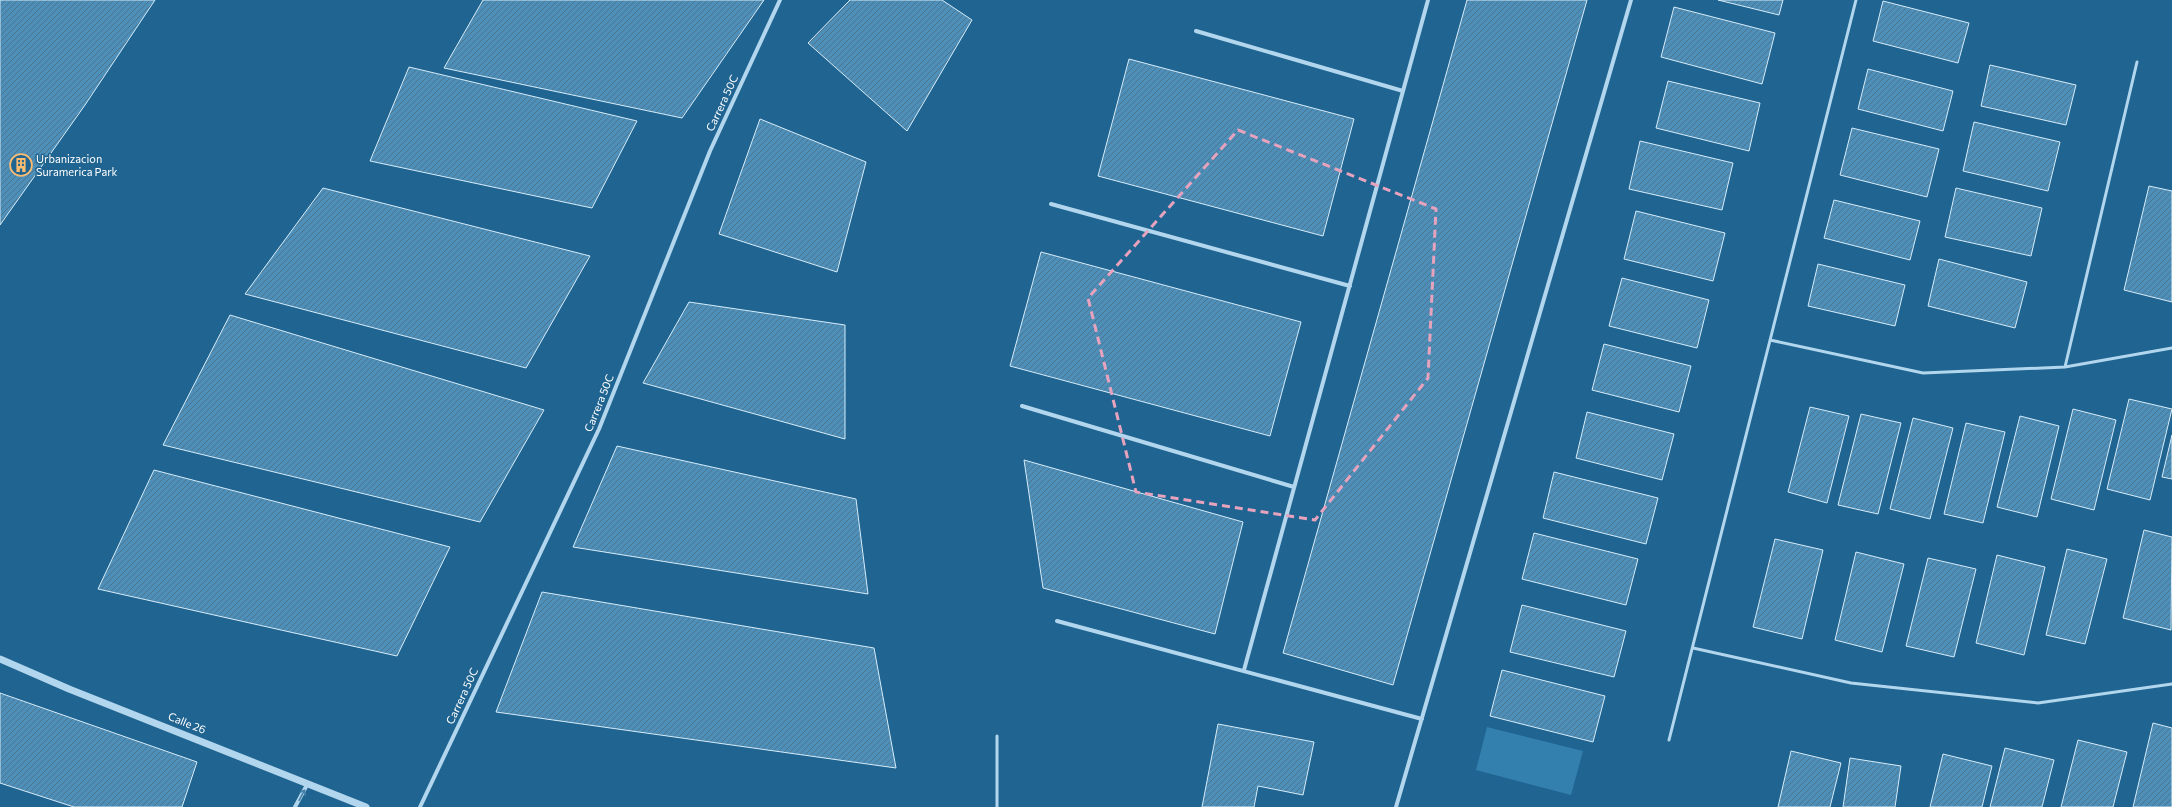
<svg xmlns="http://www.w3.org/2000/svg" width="2172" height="807" font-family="Commissioner,sans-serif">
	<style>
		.garden { fill: #337fae }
		.building { fill: url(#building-hatch); stroke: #d6ecf9 }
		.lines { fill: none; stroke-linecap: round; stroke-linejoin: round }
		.service { stroke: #b1d6ed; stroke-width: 3 }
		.minor { stroke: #b1d6ed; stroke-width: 4 }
		.tertiary { stroke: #b1d6ed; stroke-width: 7 }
		.oneway { stroke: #4480a8 }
		.marked { fill: none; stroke: #e7a3bd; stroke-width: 3; stroke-dasharray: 8 5; stroke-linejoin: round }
		.labels { text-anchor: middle; stroke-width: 3; stroke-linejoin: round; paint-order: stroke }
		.street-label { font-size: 11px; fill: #fff; stroke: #206491 }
		.poi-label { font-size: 11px; fill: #fff; stroke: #206491; text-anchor: start }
	</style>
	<defs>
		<pattern id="building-hatch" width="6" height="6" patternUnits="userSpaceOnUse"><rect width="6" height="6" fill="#4d8fb9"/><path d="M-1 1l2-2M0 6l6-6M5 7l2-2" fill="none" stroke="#4d748d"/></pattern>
	</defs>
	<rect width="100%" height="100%" fill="#206491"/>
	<path class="garden" d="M 1487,727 L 1583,751 L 1571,795 L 1476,770 Z"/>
	<path class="building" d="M 0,0 L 155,0 L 85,105 L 0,225 Z
		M 483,0 L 764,0 L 682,118 L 444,68 Z
		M 850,0 L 942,0 L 972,20 L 907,131 L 808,43 Z
		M 1467,0 L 1587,0 L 1393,685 L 1283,653 Z
		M 1718,0 L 1783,0 L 1779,15 Z
		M 1883,1 L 1969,23 L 1958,63 L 1873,41 Z
		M 1674,7 L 1775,33 L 1762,84 L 1661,57 Z
		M 1129,59 L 1354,119 L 1323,236 L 1098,176 Z
		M 1990,65 L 2076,85 L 2066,125 L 1981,106 Z
		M 409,67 L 637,121 L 592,208 L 370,161 Z
		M 1868,69 L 1953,91 L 1943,131 L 1858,109 Z
		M 1668,81 L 1760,103 L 1749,151 L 1656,128 Z
		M 760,119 L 866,162 L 837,272 L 719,234 Z
		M 1974,122 L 2060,142 L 2048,191 L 1963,171 Z
		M 1852,128 L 1939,149 L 1927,197 L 1840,175 Z
		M 1640,141 L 1733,163 L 1722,210 L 1629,189 Z
		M 2149,186 L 2172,191 L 2172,302 L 2124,290 Z
		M 323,188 L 590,256 L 526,368 L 245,294 Z
		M 1956,188 L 2042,208 L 2031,256 L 1945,237 Z
		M 1834,200 L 1920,221 L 1910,260 L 1824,238 Z
		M 1636,211 L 1725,233 L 1713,281 L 1624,259 Z
		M 1041,252 L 1301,322 L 1270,436 L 1010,366 Z
		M 1939,259 L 2027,282 L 2015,328 L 1928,306 Z
		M 1818,264 L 1905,285 L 1895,326 L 1808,306 Z
		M 1622,278 L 1709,300 L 1697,348 L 1609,326 Z
		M 689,302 L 845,325 L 845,439 L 643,383 Z
		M 230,315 L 544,410 L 480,522 L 163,445 Z
		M 1604,344 L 1691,366 L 1679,412 L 1592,390 Z
		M 2129,399 L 2172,409 L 2150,500 L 2107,489 Z
		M 1810,407 L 1849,416 L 1827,503 L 1788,492 Z
		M 2073,409 L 2116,420 L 2094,510 L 2051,499 Z
		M 1587,412 L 1674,434 L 1662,480 L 1576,458 Z
		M 1861,414 L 1901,423 L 1878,514 L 1838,505 Z
		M 2020,416 L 2059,426 L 2037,517 L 1997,507 Z
		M 1913,418 L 1953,428 L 1930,519 L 1890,509 Z
		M 1966,423 L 2005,432 L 1983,523 L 1944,514 Z
		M 2172,435 L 2172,479 L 2162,477 Z
		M 617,446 L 856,499 L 868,594 L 573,547 Z
		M 1024,460 L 1243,522 L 1215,634 L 1043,588 Z
		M 154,470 L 450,547 L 397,656 L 98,589 Z
		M 1554,472 L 1658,498 L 1646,544 L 1543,518 Z
		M 2144,530 L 2172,537 L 2171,630 L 2123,618 Z
		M 1534,533 L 1638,559 L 1626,605 L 1522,579 Z
		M 1775,539 L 1823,550 L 1802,639 L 1753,627 Z
		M 2067,549 L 2107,559 L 2085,644 L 2046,635 Z
		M 1856,552 L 1904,564 L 1882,652 L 1835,640 Z
		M 1997,555 L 2045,567 L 2024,655 L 1976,643 Z
		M 1928,558 L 1976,569 L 1954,657 L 1906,646 Z
		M 542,592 L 874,648 L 896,768 L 496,712 Z
		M 1522,605 L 1626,631 L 1614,677 L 1510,652 Z
		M 1502,670 L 1605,696 L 1593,742 L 1490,716 Z
		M 0,693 L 197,762 L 182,807 L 74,807 L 0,783 Z
		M 2153,723 L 2172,728 L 2172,807 L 2133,807 Z
		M 1218,724 L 1314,742 L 1303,795 L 1258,786 L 1254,807 L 1202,807 Z
		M 2078,740 L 2127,752 L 2113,807 L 2061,807 Z
		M 2005,748 L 2054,760 L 2042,807 L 1990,807 Z
		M 1791,751 L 1841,763 L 1830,807 L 1778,807 Z
		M 1943,754 L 1992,766 L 1982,807 L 1930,807 Z
		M 1850,758 L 1901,766 L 1895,807 L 1843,807 Z"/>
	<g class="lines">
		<path class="service" d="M 1770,340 L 1923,373 L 2065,367 L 2172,348
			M 2065,367 L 2137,62
			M 1693,648 L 1851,683 L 2038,703 L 2172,684
			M 1669,740 L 1856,0
			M 997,807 L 997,736"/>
		<path class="minor" d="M 1196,31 L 1403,91
			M 1051,204 L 1350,286
			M 1022,406 L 1294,487
			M 1057,621 L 1422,719
			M 1244,670 L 1428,0
			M 295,807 L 308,783
			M 420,807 L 599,429 L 710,151 L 780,0
			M 1396,807 L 1631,0"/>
		<path class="tertiary" d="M 0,659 L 69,689 L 366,807"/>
	</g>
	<defs><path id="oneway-shaft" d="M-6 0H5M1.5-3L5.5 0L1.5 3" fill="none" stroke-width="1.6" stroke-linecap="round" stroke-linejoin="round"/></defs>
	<use class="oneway" href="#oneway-shaft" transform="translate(302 795) rotate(-62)"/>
	<path class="marked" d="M 1238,130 L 1436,209 L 1428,378 L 1315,520 L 1136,492 L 1088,298 Z"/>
	<defs>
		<g id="building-ring" transform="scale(1.15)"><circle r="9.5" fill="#206491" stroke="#fabc71" stroke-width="1.5"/><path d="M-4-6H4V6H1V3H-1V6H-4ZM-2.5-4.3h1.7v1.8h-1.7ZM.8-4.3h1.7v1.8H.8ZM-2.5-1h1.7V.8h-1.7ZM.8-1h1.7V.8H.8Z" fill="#fabc71"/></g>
	</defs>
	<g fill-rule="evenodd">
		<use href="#building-ring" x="21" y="165"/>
	</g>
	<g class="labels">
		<g class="street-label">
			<text transform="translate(722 103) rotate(-65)" y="4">Carrera 50C</text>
			<text transform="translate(599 403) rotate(-68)" y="4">Carrera 50C</text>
			<text transform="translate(462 696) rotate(-65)" y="4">Carrera 50C</text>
			<text transform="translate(187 723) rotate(22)" y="4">Calle 26</text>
		</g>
		<g class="poi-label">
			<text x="36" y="163">Urbanizacion<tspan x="36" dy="13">Suramerica Park</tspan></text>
		</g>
	</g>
</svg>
